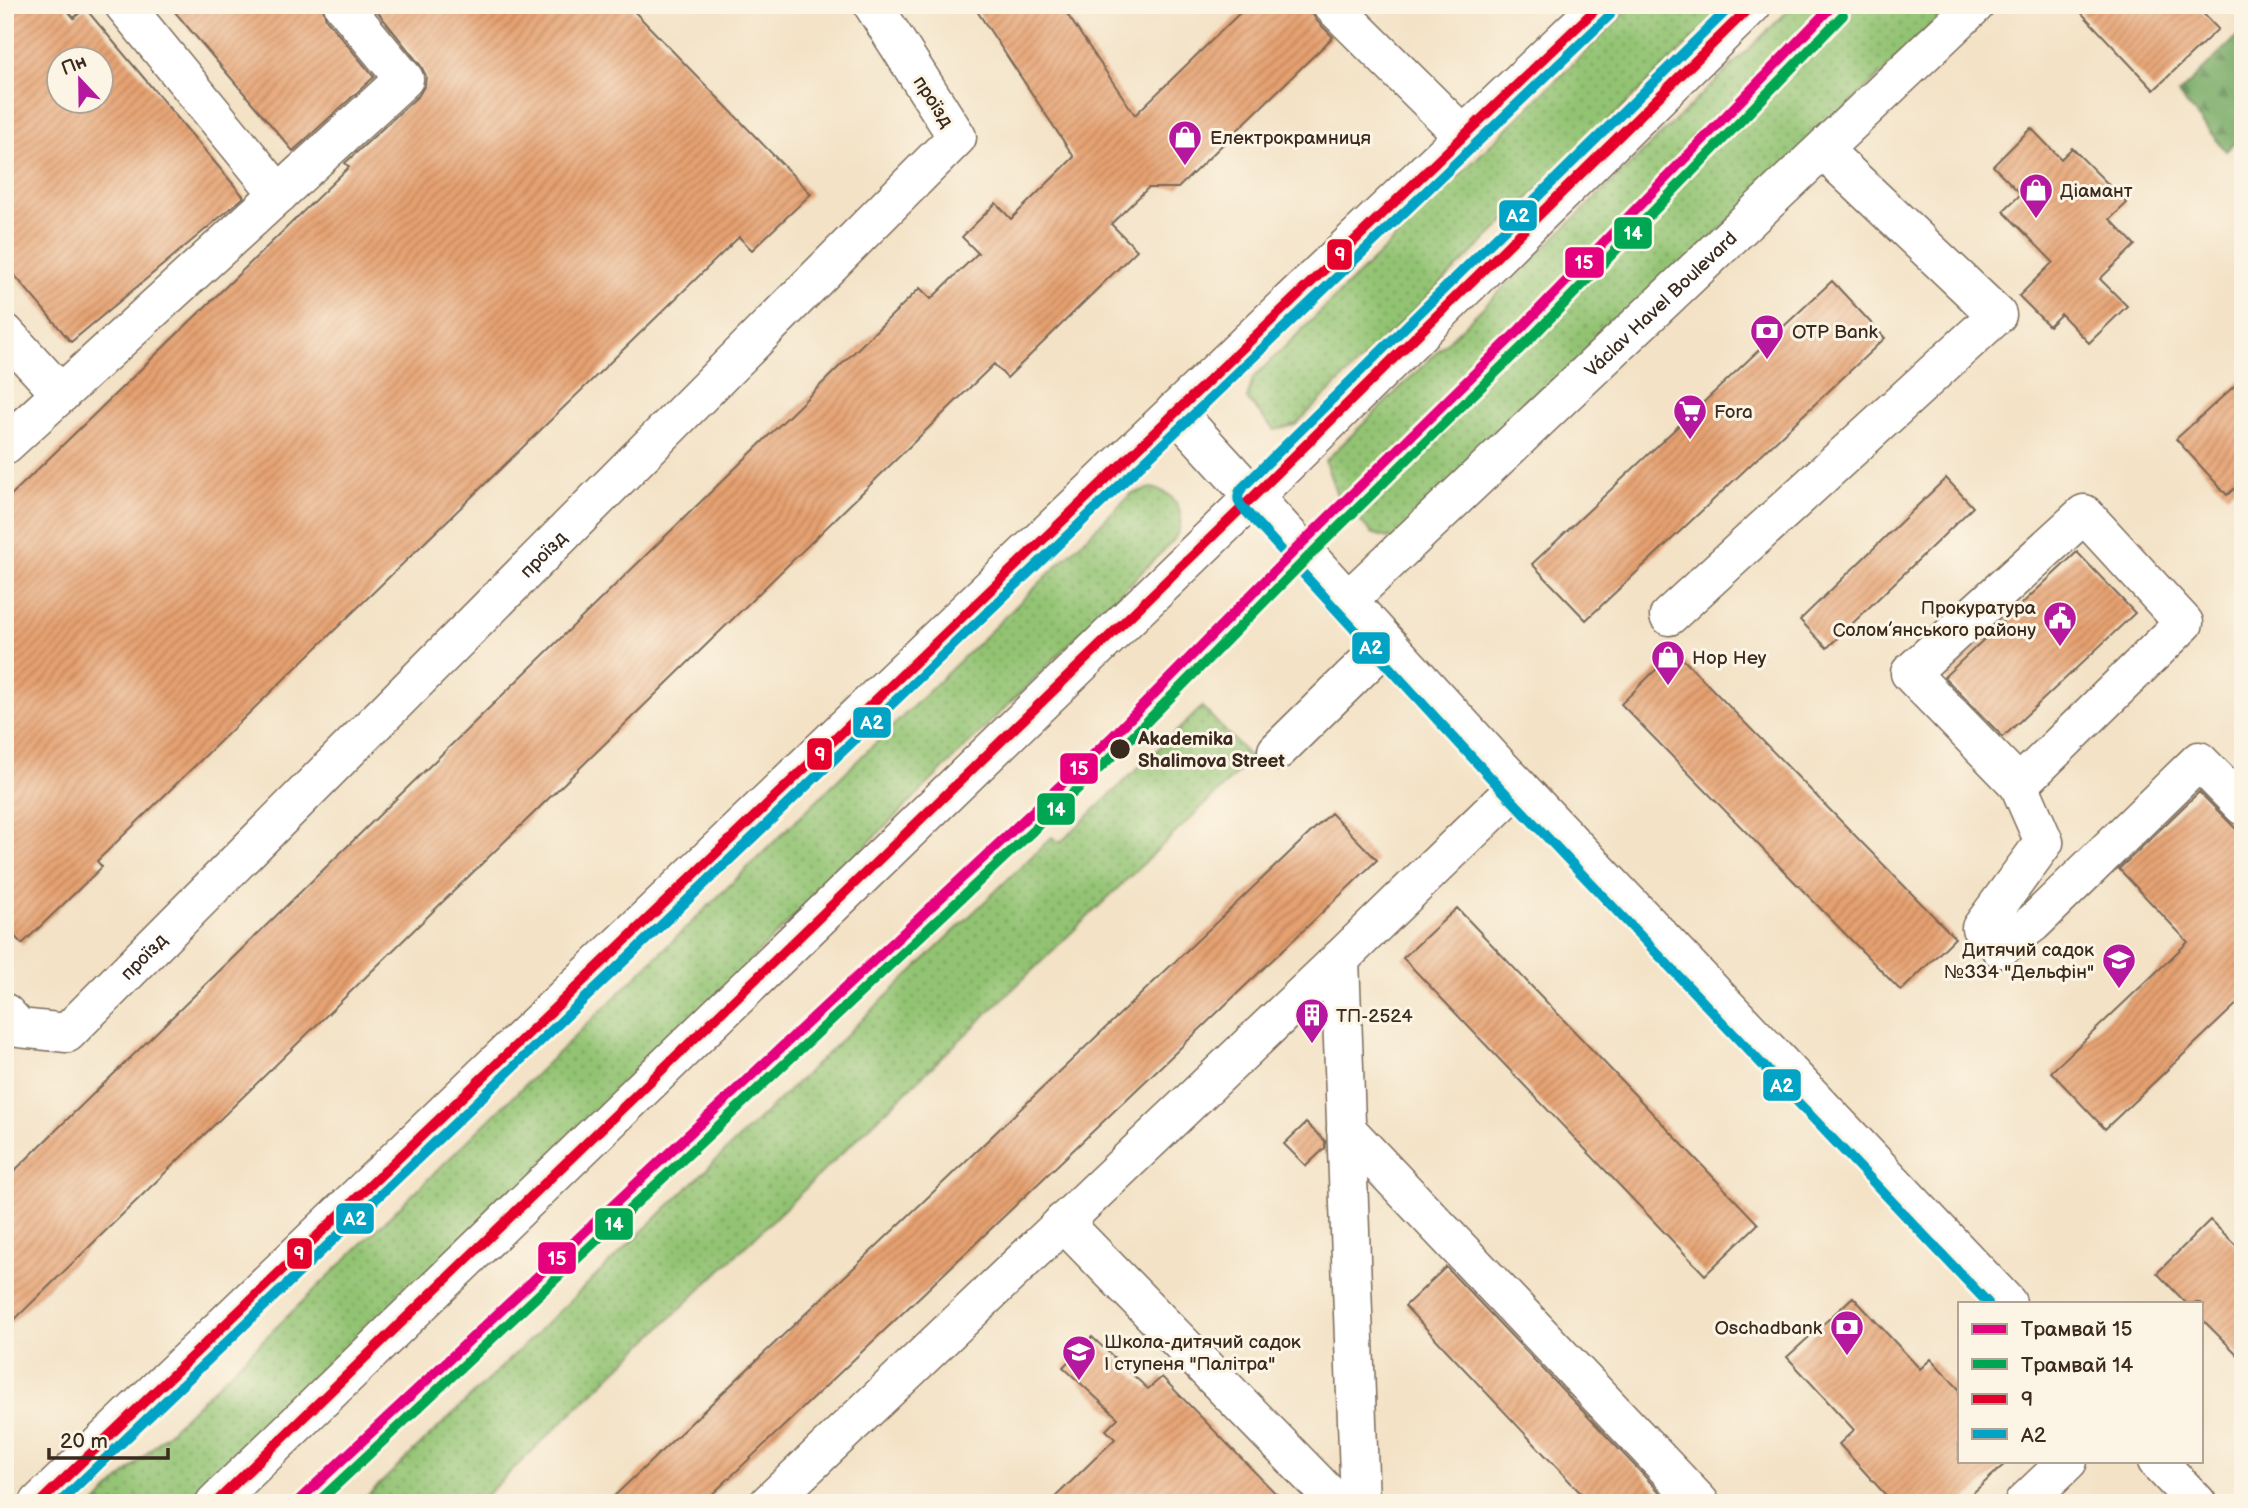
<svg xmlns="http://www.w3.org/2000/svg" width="2248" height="1508" font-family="'Balsamiq Sans',sans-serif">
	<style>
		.grass { fill: url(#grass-dots); stroke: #667648; stroke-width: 2 }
		.forest { fill: url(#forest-firs); stroke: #586a41; stroke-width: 2 }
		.building { fill: url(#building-hatch); fill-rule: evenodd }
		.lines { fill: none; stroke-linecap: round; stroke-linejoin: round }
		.minor-casing { stroke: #7b6a59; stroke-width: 41 }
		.major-casing { stroke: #7b6a59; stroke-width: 41 }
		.minor { stroke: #fff; stroke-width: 38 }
		.major { stroke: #fff; stroke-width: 38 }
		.bus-1-casing { stroke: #fcf5e5; stroke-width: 16 }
		.bus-2-casing { stroke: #fcf5e5; stroke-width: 16 }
		.bus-1 { stroke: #e4002b; stroke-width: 10 }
		.bus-2 { stroke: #03a3c5; stroke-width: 10 }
		.tram-1-casing { stroke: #fcf5e5; stroke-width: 16 }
		.tram-2-casing { stroke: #fcf5e5; stroke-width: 16 }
		.tram-1 { stroke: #e5007d; stroke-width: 10 }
		.tram-2 { stroke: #00a651; stroke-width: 10 }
		.stop-dot { fill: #3b2a1e; stroke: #fcf5e5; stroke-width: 2.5 }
		.labels { text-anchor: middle; stroke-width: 6; stroke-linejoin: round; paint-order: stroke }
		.street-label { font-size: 19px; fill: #3b2a1e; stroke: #fcf5e5 }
		.poi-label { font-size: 19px; fill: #3b2a1e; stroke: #fcf5e5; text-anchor: start }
		.stop-label { font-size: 19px; font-weight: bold; fill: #3b2a1e; stroke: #fcf5e5; text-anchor: start }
		.line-badge { stroke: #fcf5e5; stroke-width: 2.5 }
		.badge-label { font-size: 19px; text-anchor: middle; font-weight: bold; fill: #fff }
	</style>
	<defs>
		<pattern id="grass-dots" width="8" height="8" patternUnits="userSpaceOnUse" patternTransform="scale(1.75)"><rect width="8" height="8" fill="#92c372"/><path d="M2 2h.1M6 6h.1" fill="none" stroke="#789f5d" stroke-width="1.8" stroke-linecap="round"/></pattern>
		<pattern id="forest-firs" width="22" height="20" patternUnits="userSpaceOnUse" patternTransform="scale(1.75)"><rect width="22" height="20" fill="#75a964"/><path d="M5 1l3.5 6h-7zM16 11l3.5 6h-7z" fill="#618a52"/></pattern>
		<pattern id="building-hatch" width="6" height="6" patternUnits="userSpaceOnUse" patternTransform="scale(1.75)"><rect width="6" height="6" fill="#e6a171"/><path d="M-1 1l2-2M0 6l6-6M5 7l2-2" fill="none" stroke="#bc835c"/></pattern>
	</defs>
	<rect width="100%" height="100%" fill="#fcf5e5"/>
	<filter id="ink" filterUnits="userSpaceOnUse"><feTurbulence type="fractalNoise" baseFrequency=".0143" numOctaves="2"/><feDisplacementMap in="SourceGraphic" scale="14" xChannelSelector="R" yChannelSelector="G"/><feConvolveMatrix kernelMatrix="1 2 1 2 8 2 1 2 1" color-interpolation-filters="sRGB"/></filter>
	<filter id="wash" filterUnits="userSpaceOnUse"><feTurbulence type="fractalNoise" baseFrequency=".00686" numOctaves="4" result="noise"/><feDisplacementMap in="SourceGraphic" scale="28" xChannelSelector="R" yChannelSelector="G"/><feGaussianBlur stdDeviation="1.57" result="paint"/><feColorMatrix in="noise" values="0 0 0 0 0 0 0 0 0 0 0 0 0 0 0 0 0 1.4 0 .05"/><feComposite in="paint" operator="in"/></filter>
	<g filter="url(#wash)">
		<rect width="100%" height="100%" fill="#f3e2c6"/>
		<path class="grass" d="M 1633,5 L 1728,5 L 1295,425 L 1274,430 L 1247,399 L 1253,378 Z
			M 1794,5 L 1953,5 L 1397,541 L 1372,533 L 1338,498 L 1325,461 Z
			M 1151,488 C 1178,492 1189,518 1173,541 L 203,1503 L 96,1503 L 1131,494 Z
			M 1202,707 L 1252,759 L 478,1503 L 360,1503 L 1052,837 L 1060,843 Z"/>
		<path class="forest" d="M 2243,31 L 2243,135 L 2226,151 L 2178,94 Z"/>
		<g id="blocks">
			<path class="building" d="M 5,5 L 63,5 L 74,18 L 85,8 L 244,197 L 71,342 L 5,264 ZM 60,60 L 102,60 L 102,102 L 60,102 Z
				M 169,5 L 322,5 L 326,19 L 374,77 L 293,151 Z
				M 372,5 L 628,5 L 811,194 L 752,250 L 739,237 L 97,861 L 102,867 L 22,944 L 5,926 L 5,501 L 349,167 L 345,163 L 419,95 L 425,85 L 426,76 L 421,66 Z
				M 973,5 L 1061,5 L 1135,115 L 1248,5 L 1311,5 L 1311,11 L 1316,20 L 1333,37 L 1178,188 L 1148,188 L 1111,224 L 1137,250 L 1007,378 L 994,364 L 5,1329 L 5,1180 L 920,288 L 931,299 L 978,253 L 962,237 L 996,203 L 1011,219 L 1074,157 Z
				M 2074,5 L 2195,5 L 2218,29 L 2154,90 Z
				M 2031,128 L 2061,159 L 2072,148 L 2127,203 L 2110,219 L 2135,245 L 2100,279 L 2127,306 L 2089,343 L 2061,314 L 2049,326 L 2019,296 L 2053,262 L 2003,211 L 2021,194 L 1993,166 Z
				M 1832,281 L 1885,338 L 1586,620 L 1532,564 Z
				M 2243,378 L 2243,481 L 2227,495 L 2176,439 Z
				M 1946,478 L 1973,507 L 1827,648 L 1800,620 Z
				M 2077,552 L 2135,613 L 2003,737 L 1944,677 Z
				M 1675,651 L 1955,938 L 1901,991 L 1621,704 Z
				M 2199,792 L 2243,836 L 2243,998 L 2105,1129 L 2051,1072 L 2188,942 L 2119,869 Z
				M 1331,813 L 1377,860 L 930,1287 L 703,1503 L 607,1503 Z
				M 1457,908 L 1758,1224 L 1705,1275 L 1403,958 Z
				M 1306,1123 L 1325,1141 L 1325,1148 L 1306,1166 L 1284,1144 Z
				M 2210,1220 L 2243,1252 L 2243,1360 L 2201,1318 L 2201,1303 L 2186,1303 L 2157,1273 Z
				M 1446,1267 L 1670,1503 L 1590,1503 L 1405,1306 Z
				M 1853,1297 L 1920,1369 L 1931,1359 L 1959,1389 L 1959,1461 L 2008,1461 L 1962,1503 L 1893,1503 L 1839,1444 L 1854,1430 L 1787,1357 Z
				M 1092,1337 L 1148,1389 L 1162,1377 L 1285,1503 L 1049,1503 L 1115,1439 L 1106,1430 L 1118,1418 L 1063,1367 Z"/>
		</g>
	</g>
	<g filter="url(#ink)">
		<use href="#blocks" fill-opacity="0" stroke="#7b6a59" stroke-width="2"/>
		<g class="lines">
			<g class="minor-casing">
				<g id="minor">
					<path d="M 124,5 L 279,194"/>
					<path d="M 1332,5 L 1465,137"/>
					<path d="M 5,333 L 61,394"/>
					<path d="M 1175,411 L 1500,767 L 2007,1303"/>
					<path d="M 5,445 L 404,79 L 343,5"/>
					<path id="s1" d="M 1347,601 L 1975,5"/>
					<path d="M 1669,616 L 1997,315 L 1824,151"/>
					<path d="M 1277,751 L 1386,644"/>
					<path d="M 1981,928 L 2044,842 L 2019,785 L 1910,673 L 2084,514 L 2184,623 L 2019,785"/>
					<path d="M 2000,948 L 2033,923 L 2199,761 L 2243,806"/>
					<path d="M 1340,959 L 1360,1503"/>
					<path id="s2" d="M 5,1013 L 19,1028 L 67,1033 L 957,137 L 873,5"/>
					<path d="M 1346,1129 L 1700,1503"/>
					<path d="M 1063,1222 L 1337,1503"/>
					<path d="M 2157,1461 L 2197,1503"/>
					<path d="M 769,1503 L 1340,959 L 1518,786"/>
					<path d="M 2024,1503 L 2068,1461"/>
				</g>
			</g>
			<g class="major-casing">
				<path id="major" d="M 39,1503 L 960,617 L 1600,5
					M 215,1503 L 1252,498 L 1752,5"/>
			</g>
			<use href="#minor" class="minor"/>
			<use href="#major" class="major"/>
			<g class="bus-1-casing">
				<path id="bus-1" d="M 39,1503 L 1600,5
					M 215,1503 L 1252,498 L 1752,5"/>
			</g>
			<g class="bus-2-casing">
				<path id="bus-2" d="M 1732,5 L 1242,488 C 1237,494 1237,501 1242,507 L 1490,777 L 1988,1303
					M 59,1503 L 1610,15"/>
			</g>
			<use href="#bus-1" class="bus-1"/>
			<use href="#bus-2" class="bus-2"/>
			<g class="tram-1-casing">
				<path id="tram-1" d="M 296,1503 L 1111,738 L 1299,546 L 1520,329 L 1833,5"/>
			</g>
			<g class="tram-2-casing">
				<path id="tram-2" d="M 317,1503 L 1121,748 L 1309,556 L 1530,339 L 1843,15"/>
			</g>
			<use href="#tram-1" class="tram-1"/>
			<use href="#tram-2" class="tram-2"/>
		</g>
	</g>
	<defs>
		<g id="shop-pin" transform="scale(1.75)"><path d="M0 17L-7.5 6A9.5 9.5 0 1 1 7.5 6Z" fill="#b5179e" stroke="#fcf5e5"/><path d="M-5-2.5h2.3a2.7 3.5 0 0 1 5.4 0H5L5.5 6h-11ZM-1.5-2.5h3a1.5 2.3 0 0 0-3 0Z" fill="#fff"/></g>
		<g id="bank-pin" transform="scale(1.75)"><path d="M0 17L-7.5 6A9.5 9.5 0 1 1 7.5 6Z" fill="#b5179e" stroke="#fcf5e5"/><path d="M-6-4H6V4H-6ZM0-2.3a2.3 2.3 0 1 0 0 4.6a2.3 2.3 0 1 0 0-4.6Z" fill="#fff"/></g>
		<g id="supermarket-pin" transform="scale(1.75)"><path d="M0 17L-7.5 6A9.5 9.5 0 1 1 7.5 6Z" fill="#b5179e" stroke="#fcf5e5"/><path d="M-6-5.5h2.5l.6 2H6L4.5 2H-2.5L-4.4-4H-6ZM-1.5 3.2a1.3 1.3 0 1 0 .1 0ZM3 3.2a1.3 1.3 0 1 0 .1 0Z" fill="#fff"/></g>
		<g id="civic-pin" transform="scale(1.75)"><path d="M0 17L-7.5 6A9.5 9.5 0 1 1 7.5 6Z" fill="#b5179e" stroke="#fcf5e5"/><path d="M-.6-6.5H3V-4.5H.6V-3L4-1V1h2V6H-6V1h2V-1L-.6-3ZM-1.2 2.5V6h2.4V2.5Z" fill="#fff"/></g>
		<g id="school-pin" transform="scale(1.75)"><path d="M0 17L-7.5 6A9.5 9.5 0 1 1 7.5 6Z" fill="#b5179e" stroke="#fcf5e5"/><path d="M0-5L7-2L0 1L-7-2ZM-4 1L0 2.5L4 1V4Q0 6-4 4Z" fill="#fff"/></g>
		<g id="building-pin" transform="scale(1.75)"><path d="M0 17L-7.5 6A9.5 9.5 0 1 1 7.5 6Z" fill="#b5179e" stroke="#fcf5e5"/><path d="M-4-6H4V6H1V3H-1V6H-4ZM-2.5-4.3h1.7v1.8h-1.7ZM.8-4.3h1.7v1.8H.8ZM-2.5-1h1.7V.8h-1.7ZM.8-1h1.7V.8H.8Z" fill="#fff"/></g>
	</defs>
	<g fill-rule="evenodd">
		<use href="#shop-pin" x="1185" y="137"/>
		<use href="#shop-pin" x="2036" y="190"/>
		<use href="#bank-pin" x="1767" y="331"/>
		<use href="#supermarket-pin" x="1690" y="411"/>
		<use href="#civic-pin" x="2060" y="618"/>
		<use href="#shop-pin" x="1668" y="657"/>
		<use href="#school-pin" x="2119" y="960"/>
		<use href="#building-pin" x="1312" y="1015"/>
		<use href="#bank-pin" x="1847" y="1327"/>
		<use href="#school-pin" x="1079" y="1352"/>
	</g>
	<circle class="stop-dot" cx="1120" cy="749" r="11"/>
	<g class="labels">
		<g class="street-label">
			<text transform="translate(934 101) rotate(57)" y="7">проїзд</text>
			<text dy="7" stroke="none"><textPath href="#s1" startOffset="432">Václav Havel Boulevard</textPath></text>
			<text dy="7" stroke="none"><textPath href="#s2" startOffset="744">проїзд</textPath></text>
			<text dy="7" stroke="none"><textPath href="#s2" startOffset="177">проїзд</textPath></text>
		</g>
		<g class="poi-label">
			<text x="1210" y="144">Електрокрамниця</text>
			<text x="2060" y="197">Діамант</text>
			<text x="1792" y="338">OTP Bank</text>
			<text x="1714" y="418">Fora</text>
			<text x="2036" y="614" text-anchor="end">Прокуратура<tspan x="2036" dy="22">Солом’янського району</tspan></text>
			<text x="1692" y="664">Hop Hey</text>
			<text x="2094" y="956" text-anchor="end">Дитячий садок<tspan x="2094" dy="22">№334 "Дельфін"</tspan></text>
			<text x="1336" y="1022">ТП-2524</text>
			<text x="1822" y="1334" text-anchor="end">Oschadbank</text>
			<text x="1104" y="1348">Школа-дитячий садок<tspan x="1104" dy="22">І ступеня "Палітра"</tspan></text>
		</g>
		<g class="stop-label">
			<text x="1138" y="745">Akademika<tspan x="1138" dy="22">Shalimova Street</tspan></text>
		</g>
	</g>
	<g class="line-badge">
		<rect x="1498" y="199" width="40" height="33" rx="7" fill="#03a3c5"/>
		<rect x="1613" y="216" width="40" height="34" rx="7" fill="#00a651"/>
		<rect x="1326" y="238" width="27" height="33" rx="7" fill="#e4002b"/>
		<rect x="1564" y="246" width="41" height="33" rx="7" fill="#e5007d"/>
		<rect x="1351" y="631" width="40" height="34" rx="7" fill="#03a3c5"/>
		<rect x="852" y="706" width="40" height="33" rx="7" fill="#03a3c5"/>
		<rect x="806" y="737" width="27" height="34" rx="7" fill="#e4002b"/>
		<rect x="1059" y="752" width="40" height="33" rx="7" fill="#e5007d"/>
		<rect x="1036" y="792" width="40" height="34" rx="7" fill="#00a651"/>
		<rect x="1762" y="1068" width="40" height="34" rx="7" fill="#03a3c5"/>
		<rect x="335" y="1202" width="40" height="33" rx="7" fill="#03a3c5"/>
		<rect x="594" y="1207" width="40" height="34" rx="7" fill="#00a651"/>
		<rect x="286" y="1237" width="27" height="33" rx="7" fill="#e4002b"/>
		<rect x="537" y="1241" width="40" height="34" rx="7" fill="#e5007d"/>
	</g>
	<g class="badge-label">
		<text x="1518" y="222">А2</text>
		<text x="1633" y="240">14</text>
		<text x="1340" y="261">9</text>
		<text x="1584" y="269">15</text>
		<text x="1371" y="654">А2</text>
		<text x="872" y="729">А2</text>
		<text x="820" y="761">9</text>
		<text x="1079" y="775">15</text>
		<text x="1056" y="816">14</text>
		<text x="1782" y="1092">А2</text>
		<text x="355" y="1225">А2</text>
		<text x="614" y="1231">14</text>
		<text x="299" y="1260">9</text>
		<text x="557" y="1265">15</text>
	</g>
	<rect width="2248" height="1508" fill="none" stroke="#fcf5e5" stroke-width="28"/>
	<rect x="1958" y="1302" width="245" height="161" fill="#fcf5e5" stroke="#afa495" stroke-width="2"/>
	<rect x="1972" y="1324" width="35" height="10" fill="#e5007d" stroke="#afa495" stroke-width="2"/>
	<text x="2021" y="1336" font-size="21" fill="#3b2a1e">Трамвай 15</text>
	<rect x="1972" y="1359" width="35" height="10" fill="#00a651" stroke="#afa495" stroke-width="2"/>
	<text x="2021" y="1372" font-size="21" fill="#3b2a1e">Трамвай 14</text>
	<rect x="1972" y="1394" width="35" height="10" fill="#e4002b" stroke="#afa495" stroke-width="2"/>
	<text x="2021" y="1406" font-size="21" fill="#3b2a1e">9</text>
	<rect x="1972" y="1429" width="35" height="10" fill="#03a3c5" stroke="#afa495" stroke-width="2"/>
	<text x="2021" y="1442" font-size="21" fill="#3b2a1e">А2</text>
	<g transform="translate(80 80) rotate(338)"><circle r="33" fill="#fcf5e5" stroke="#afa495" stroke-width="2"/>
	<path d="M0-5L12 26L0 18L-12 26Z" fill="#b5179e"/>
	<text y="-10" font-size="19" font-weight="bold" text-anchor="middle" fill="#3b2a1e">Пн</text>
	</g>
	<path d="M49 1448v10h119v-10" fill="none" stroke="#3b2a1e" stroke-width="3.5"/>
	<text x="60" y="1448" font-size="21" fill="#3b2a1e" stroke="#fcf5e5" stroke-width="5" paint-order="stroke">20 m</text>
</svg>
